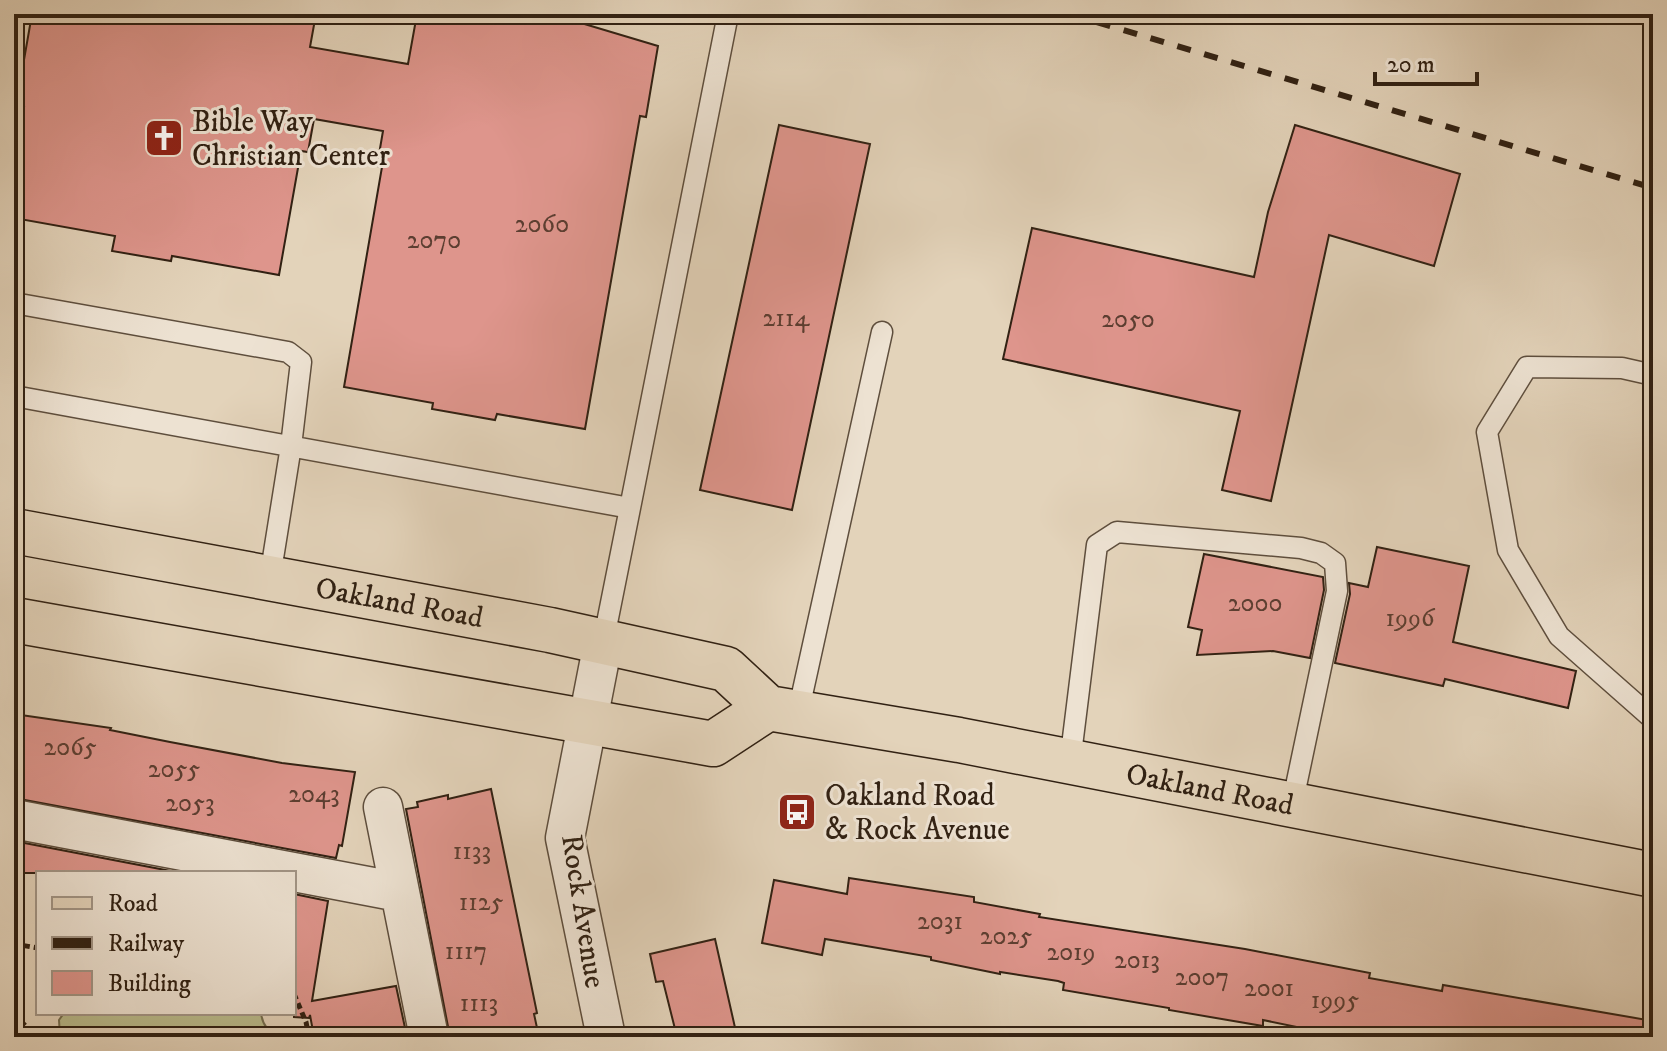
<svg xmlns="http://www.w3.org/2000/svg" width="1667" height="1051" font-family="'IM FELL DW Pica',serif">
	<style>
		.green { fill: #b9bb8c; stroke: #756e50; stroke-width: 2 }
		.building { fill: #de958c; stroke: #312113; stroke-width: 2 }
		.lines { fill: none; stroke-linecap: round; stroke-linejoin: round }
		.service-casing { stroke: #5e4e3d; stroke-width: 23 }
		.minor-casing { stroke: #5e4e3d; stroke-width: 41 }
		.primary-casing { stroke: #312113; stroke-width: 47 }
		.path { stroke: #312113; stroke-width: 5; stroke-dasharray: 6 4; stroke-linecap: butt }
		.service { stroke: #ede2d2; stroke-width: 20 }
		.minor { stroke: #ede2d2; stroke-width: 38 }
		.primary { stroke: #e3d3ba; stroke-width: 44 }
		.rail { stroke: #312113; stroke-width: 6; stroke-dasharray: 14 14; stroke-linecap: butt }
		.labels { text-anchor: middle; stroke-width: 6; stroke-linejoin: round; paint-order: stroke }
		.number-label { font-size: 26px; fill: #5c3e31 }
		.poi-label { font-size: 30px; fill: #312113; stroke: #ede2d2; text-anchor: start }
		.street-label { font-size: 30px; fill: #312113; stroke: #ede2d2 }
	</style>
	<rect width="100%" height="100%" fill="#e3d3ba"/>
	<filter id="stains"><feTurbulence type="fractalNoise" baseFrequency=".0025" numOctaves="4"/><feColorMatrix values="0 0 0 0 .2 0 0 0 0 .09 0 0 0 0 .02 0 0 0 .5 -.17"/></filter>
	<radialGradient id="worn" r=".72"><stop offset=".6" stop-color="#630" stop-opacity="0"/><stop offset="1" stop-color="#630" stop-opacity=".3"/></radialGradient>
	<path class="green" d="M 64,1013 L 261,1013 C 264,1037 285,1040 304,1031 L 305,1037 L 60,1037 L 59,1020 Z"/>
	<path class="building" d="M 32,14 L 316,14 L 310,47 L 408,64 L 417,14 L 551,14 L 658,46 L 646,117 L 640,116 L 585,429 L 497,414 L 495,420 L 432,409 L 433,403 L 344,387 L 382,167 L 377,166 L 383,131 L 314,119 L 308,152 L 301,151 L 279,275 L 172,256 L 171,261 L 112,251 L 115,236 L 14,218 L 14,165 L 24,107 L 14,105 L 14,75 L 21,77 Z
		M 779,125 L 870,144 L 792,510 L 700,490 Z
		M 1295,125 L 1460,174 L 1434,266 L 1329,235 L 1271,501 L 1222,490 L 1240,411 L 1003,359 L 1032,228 L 1254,277 L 1268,212 Z
		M 1377,547 L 1469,566 L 1453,642 L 1576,671 L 1568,708 L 1445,679 L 1443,686 L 1335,663 L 1350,594 L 1349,583 L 1368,587 Z
		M 1204,554 L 1323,577 L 1324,590 L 1310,658 L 1273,651 L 1197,655 L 1202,630 L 1188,627 Z
		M 14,714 L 111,728 L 110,730 L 170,742 L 282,763 L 355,772 L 342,846 L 339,845 L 336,858 L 14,798 Z
		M 491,789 L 537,1013 L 534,1014 L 539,1037 L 450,1037 L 406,809 L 418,807 L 417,802 L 448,795 L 448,799 Z
		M 14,841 L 181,873 L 14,873 Z
		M 849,878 L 974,897 L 974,902 L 1040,914 L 1039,917 L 1245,949 L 1370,973 L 1369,978 L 1442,991 L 1443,985 L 1653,1021 L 1653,1037 L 1325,1037 L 1326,1033 L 1263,1020 L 1263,1026 L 1169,1010 L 1169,1008 L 1063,990 L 1064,983 L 1058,981 L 1000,972 L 1000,974 L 931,960 L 931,957 L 825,939 L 822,955 L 762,943 L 774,880 L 847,894 Z
		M 294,894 L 328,901 L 312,1001 L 396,986 L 407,1037 L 314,1037 L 310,1015 L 309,1018 L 294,1017 Z
		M 715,939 L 736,1032 L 733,1032 L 734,1037 L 677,1037 L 663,981 L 656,982 L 650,954 Z"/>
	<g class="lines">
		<g class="service-casing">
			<path id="service" d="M 14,303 L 288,352 L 301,362 L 291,446 L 270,577
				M 1653,375 L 1622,368 L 1527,367 L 1487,432 L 1508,550 L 1559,636 L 1653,719
				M 14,396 L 630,508 L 603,643
				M 630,508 L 728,14
				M 798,713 L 882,332
				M 1070,762 L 1097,545 L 1117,532 L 1301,548 L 1321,553 L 1335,563 L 1337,591 L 1292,805"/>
		</g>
		<g class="minor-casing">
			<path id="minor" d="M 603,643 L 565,838 L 606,1037
				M 383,807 L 429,1037
				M 14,819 L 399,892"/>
		</g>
		<g class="primary-casing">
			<g id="primary">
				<path id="s1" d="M 14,531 L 550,630 L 726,669 L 768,708 L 959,740 L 1653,875"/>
				<path d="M 14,620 L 713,744 L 768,708"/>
			</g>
		</g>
		<path class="path" d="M 14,944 L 38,948
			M 294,994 L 306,1022 L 309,1037
			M 14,1014 L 36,1037"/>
		<use href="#service" class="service"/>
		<use href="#minor" class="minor"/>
		<use href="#primary" class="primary"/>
		<path class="rail" d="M 1070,14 L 1653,188"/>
	</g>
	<defs>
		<g id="church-square" transform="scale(2)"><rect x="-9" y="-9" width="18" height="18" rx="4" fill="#8f2418" stroke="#ede2d2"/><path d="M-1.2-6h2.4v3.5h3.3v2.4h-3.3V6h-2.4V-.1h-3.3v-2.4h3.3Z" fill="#fff"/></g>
		<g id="bus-square" transform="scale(2)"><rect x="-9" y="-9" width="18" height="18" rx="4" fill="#8f2418" stroke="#ede2d2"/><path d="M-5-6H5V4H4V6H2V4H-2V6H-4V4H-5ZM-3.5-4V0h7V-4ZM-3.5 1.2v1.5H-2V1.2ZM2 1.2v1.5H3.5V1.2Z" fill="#fff"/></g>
	</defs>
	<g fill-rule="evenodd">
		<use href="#church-square" x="164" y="138"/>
		<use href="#bus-square" x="797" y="812"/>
	</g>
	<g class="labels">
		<g class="number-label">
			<text x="542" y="232">2060</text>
			<text x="434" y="248">2070</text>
			<text x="786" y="326">2114</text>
			<text x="1128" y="327">2050</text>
			<text x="1255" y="611">2000</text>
			<text x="1410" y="626">1996</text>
			<text x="70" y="755">2065</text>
			<text x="174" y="777">2055</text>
			<text x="314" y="802">2043</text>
			<text x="190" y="811">2053</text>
			<text x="472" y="859">1133</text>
			<text x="481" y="910">1125</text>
			<text x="940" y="929">2031</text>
			<text x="1006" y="944">2025</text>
			<text x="466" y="959">1117</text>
			<text x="1071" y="960">2019</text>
			<text x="1137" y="968">2013</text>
			<text x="1202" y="985">2007</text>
			<text x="1269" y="996">2001</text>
			<text x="1335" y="1008">1995</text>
			<text x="479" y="1011">1113</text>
		</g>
		<g class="poi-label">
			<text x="192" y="131">Bible Way<tspan x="192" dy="34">Christian Center</tspan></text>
			<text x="825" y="805">Oakland Road<tspan x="825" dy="34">&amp; Rock Avenue</tspan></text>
		</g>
		<g class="street-label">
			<text dy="10" stroke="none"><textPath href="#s1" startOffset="392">Oakland Road</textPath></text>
			<text dy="10" stroke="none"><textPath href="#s1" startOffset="1232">Oakland Road</textPath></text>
			<text transform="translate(584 911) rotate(81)" y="10">Rock Avenue</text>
		</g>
	</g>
	<rect width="1667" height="1051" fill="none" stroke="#e3d3ba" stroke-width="48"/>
	<rect x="16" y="16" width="1635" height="1019" fill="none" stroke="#312113" stroke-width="4"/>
	<rect x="24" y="24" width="1619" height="1003" fill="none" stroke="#312113" stroke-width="2"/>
	<rect x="36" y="871" width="260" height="144" fill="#ede2d2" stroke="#a29586" stroke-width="2"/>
	<rect x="52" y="897" width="40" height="12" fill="#e3d3ba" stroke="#a29586" stroke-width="2"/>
	<text x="108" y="911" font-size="24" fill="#312113">Road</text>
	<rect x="52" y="937" width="40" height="12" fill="#312113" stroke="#a29586" stroke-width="2"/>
	<text x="108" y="951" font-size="24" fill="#312113">Railway</text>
	<rect x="52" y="971" width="40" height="24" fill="#de958c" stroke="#a29586" stroke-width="2"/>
	<text x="108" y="991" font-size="24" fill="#312113">Building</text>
	<path d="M1375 72v12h102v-12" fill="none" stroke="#312113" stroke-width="4"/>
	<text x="1387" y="72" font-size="24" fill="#312113" stroke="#ede2d2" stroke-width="6" paint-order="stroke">20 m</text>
	<rect width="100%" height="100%" filter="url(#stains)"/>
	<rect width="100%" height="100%" fill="url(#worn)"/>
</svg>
